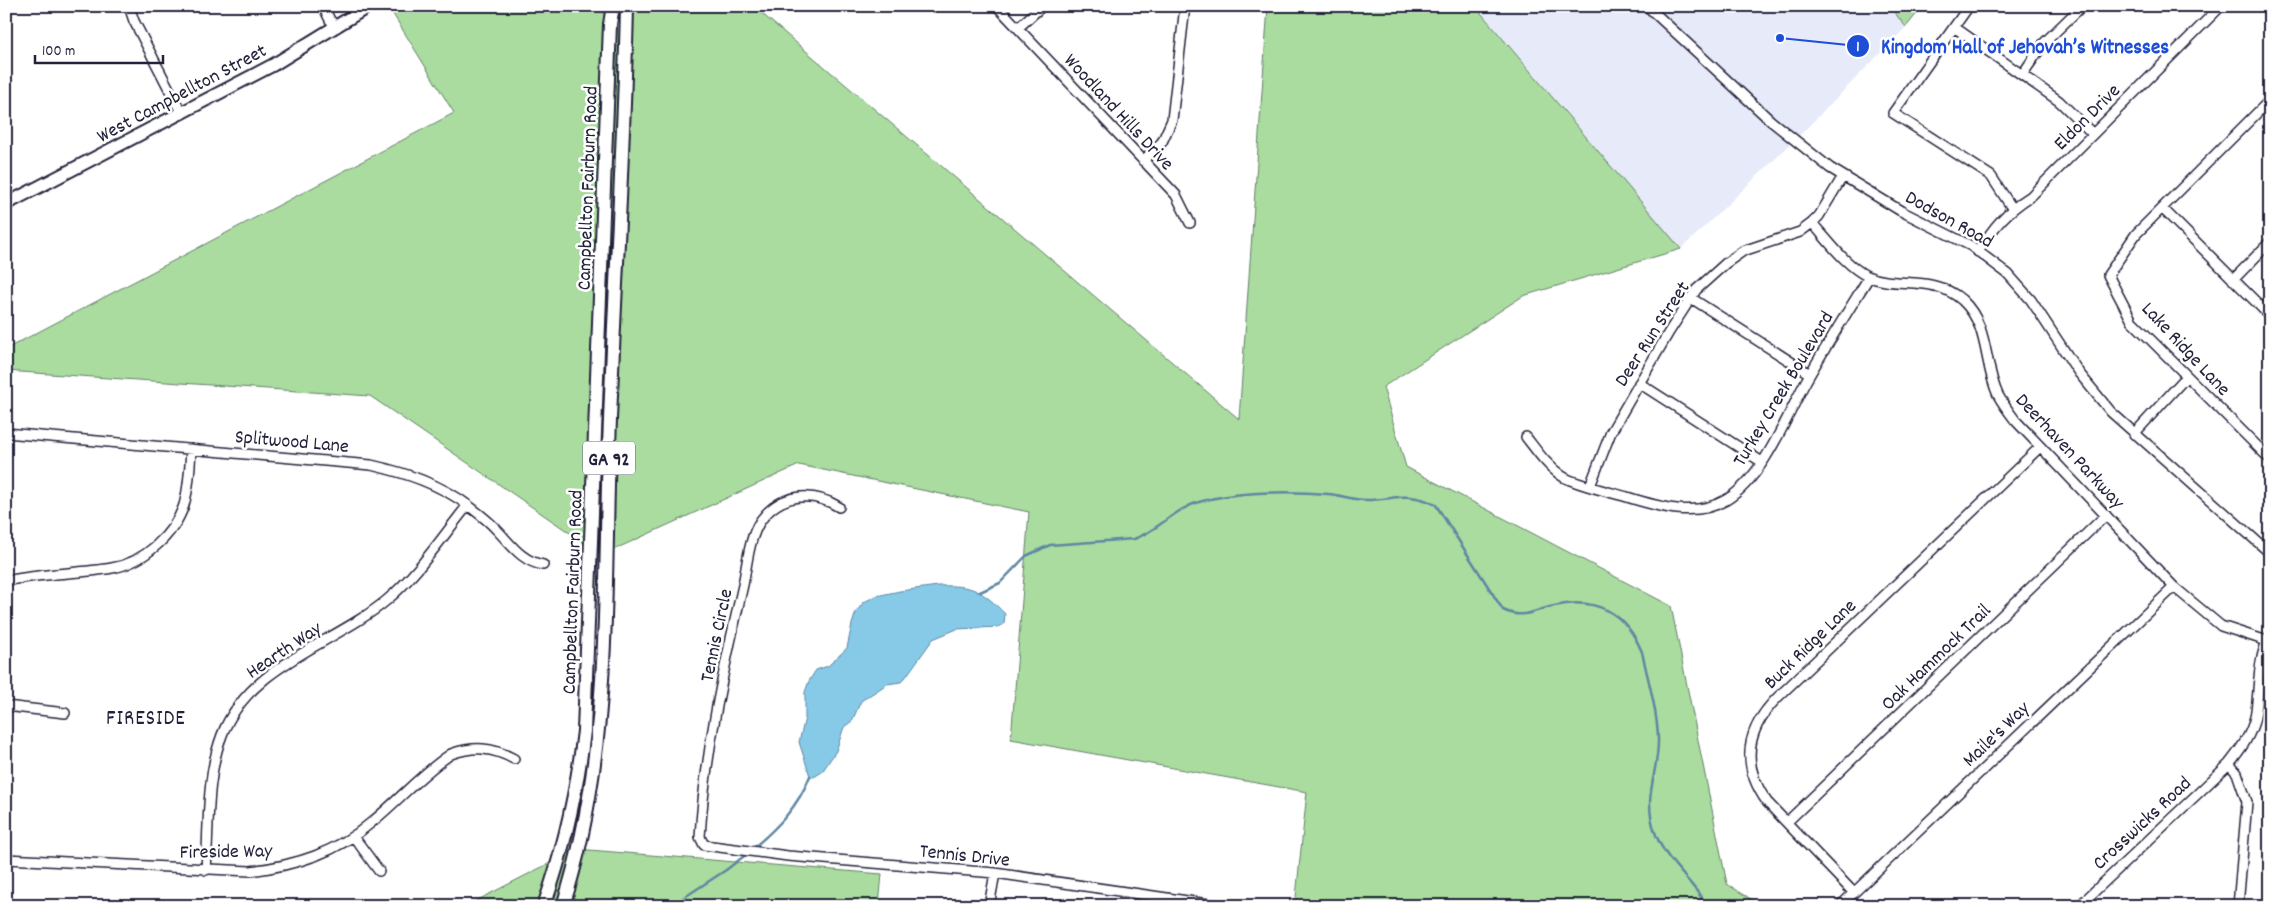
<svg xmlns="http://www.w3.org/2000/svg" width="2276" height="912" font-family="Dekko,sans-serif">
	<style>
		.built { fill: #e7eaf9 }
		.green { fill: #a9dc9e; stroke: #667f6c }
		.water { fill: #86cae8; stroke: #5e87a3 }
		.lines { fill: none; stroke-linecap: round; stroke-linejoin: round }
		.stream { stroke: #5e87a3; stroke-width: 2.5 }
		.minor-casing { stroke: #22223b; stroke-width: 12 }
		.secondary-casing { stroke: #22223b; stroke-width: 15 }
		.primary-casing { stroke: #22223b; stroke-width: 16 }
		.minor { stroke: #fff; stroke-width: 9 }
		.secondary { stroke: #fff; stroke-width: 11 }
		.primary { stroke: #fff; stroke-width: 12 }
		.labels { text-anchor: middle; stroke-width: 5; stroke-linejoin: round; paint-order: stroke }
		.shield { fill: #fff; stroke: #646476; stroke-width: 1 }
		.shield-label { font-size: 19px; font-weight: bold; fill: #22223b }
		.street-label { font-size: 20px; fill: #22223b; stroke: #fff }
		.neighbourhood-label { font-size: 21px; letter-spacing: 1px; fill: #22223b; stroke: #fff }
		.leader { fill: none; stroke: #1d4ed8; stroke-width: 2 }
		.callout-dot { fill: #1d4ed8; stroke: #fff; stroke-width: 2 }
		.mark-label { font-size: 15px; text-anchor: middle; font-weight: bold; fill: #fff }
		.callout-label { font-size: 21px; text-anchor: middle; font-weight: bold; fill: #1d4ed8; stroke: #fff; stroke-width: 5; stroke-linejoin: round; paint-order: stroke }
	</style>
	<rect width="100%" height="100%" fill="#fff"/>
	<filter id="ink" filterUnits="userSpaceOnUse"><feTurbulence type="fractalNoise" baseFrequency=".02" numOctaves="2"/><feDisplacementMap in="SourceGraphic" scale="10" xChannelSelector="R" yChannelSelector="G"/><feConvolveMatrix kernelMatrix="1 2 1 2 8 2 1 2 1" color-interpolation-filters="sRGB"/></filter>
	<g filter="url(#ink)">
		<path class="built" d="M 1476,6 L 1889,6 L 1906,27 L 1801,134 L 1681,249 Z"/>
		<path class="green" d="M 388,6 L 753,6 L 1239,419 L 1268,6 L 1475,6 L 1681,249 L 1523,296 L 1383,387 L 1406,467 L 1671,606 L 1727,884 L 1762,906 L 1295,906 L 1307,792 L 1011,739 L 1029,512 L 799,465 L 602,555 L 370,396 L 6,371 L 6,349 L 454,113 Z
			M 1889,6 L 1923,6 L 1906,27 Z
			M 577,849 L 882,874 L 879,906 L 466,906 Z"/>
		<path class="water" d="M 938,586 C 972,585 981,589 1005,614 L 1004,624 L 999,627 L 957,629 L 933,639 L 905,678 L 901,682 L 887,684 L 861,701 L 852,721 L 844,727 L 836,751 L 822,772 L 814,777 L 810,776 L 799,742 L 805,718 L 805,692 L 809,681 L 816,670 L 828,666 L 847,648 L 852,624 L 856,612 L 864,602 L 876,596 L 900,591 Z"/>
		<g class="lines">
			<path class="stream" d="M 980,592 L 1000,583 L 1026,556 L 1050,545 L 1134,539 C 1158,531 1174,509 1199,502 C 1236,491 1290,491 1328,494 C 1341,495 1353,500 1366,500 C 1394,500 1408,490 1436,505 L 1503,610 C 1525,620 1533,610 1554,606 C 1596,596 1626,613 1642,652 C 1648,680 1657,709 1658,738 C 1659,775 1641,796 1656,835 C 1667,863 1693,881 1707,906
				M 752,849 C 777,828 798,807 810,776
				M 671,906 L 726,870 L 748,853"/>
			<g class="minor-casing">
				<path id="minor" d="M 129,6 L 134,21 L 182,114
					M 323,6 L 330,20 L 337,27
					M 997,6 L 1176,195 L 1190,223
					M 1647,6 L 1771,121 L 1830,168 L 1901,211 L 1971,246 L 2008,274 L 2031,300 L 2079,373 L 2111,412 L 2270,553
					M 1969,6 L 1893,113 L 1991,176 L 2012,208
					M 1954,27 L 2059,101 L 2093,134
					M 1018,28 L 1042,6
					M 2022,75 L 2044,43 L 2082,6
					M 2270,100 L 2136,234 L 2108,275 L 2132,321 L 2270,459
					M 1143,161 L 1162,142 L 1172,120 L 1185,6
					M 2162,208 L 2270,316
					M 1812,223 C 1828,240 1845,265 1867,276 C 1897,289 1932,274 1962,300 C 1990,326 1983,363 1998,395 C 2003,404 2009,412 2015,420 L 2174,587 L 2221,626 L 2267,641
					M 1978,252 C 1994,226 2006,212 2031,196 L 2221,6
					M 2233,280 L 2270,242
					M 1691,298 L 1810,374
					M 1639,383 L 1762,462
					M 6,433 L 371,465 C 406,473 440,484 469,506 C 478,513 488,520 496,529 C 511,544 521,561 543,565
					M 2134,434 L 2187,376
					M 1526,437 C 1537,451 1547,466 1562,476 C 1571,483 1613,493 1627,497 C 1659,507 1695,518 1726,500 C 1763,478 1786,418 1806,381 C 1826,346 1848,311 1869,277
					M 1590,486 L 1611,432 L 1669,332 L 1696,290 L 1726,263 L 1743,251 L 1800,232 L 1812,223 L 1819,216 L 1843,176
					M 839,507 C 812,491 781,493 761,520 C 749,537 747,565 743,585 C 724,668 705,752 700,837 L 704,845 L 788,856 L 995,873 L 1222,906
					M 6,581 C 41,573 77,574 112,568 C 143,563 174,535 184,505 C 189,487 190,468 191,449
					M 6,706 L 65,713
					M 2229,764 L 2237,773 L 2247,802 L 2238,906
					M 1787,822 L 2106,515
					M 354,837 L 379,871
					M 6,859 L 250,871 C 297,865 336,853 372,822 C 399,800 422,773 451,754 C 474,746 492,747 514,759
					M 206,870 C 209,826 206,777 222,735 C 250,664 333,645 387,600 C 418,574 442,537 468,505
					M 1853,892 L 1767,802 C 1740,764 1746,729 1778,697 L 2040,447
					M 989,906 L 995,873
					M 1840,906 L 2174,587
					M 2079,906 L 2229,764 C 2240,750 2251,736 2255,717 C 2260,691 2256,660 2270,636"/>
			</g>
			<g class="secondary-casing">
				<path id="secondary" d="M 6,204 L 273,65 L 369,6"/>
			</g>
			<g class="primary-casing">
				<path id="primary" d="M 544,906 C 564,849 577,791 584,731 L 610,24 L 613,6
					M 563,906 C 611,757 604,601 609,447 C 614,300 624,153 627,6"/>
			</g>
			<use href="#minor" class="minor"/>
			<use href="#secondary" class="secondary"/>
			<use href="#primary" class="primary"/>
		</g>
	</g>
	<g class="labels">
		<rect class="shield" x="583" y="441.5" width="52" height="33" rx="4"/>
		<g class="shield-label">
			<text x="609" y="465">GA 92</text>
		</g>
		<g class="street-label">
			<text transform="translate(181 92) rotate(-28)" y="7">West Campbellton Street</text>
			<text transform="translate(1120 111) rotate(47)" y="7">Woodland Hills Drive</text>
			<text transform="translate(2086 116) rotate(-45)" y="7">Eldon Drive</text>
			<text transform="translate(586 188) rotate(-88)" y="7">Campbellton Fairburn Road</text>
			<text transform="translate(1950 218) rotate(29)" y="7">Dodson Road</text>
			<text transform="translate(1651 333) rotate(-57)" y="7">Deer Run Street</text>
			<text transform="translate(2187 348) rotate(47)" y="7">Lake Ridge Lane</text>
			<text transform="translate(1782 388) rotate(-59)" y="7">Turkey Creek Boulevard</text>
			<text transform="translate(292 440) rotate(5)" y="7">Splitwood Lane</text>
			<text transform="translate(2071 450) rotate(47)" y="7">Deerhaven Parkway</text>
			<text transform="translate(571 592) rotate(-88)" y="7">Campbellton Fairburn Road</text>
			<text transform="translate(715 635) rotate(-78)" y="7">Tennis Circle</text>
			<text transform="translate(1809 643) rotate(-44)" y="7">Buck Ridge Lane</text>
			<text transform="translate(283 649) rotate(-34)" y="7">Hearth Way</text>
			<text transform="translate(1935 656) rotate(-44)" y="7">Oak Hammock Trail</text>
			<text transform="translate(1995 733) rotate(-44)" y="7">Maile's Way</text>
			<text transform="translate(2141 822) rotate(-43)" y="7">Crosswicks Road</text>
			<text transform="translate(226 850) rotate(-1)" y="7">Fireside Way</text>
			<text transform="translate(965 854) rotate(6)" y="7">Tennis Drive</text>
		</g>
		<g class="neighbourhood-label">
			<text x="146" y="724">FIRESIDE</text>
		</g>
	</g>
	<path class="leader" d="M1780 38L1858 46"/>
	<g class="callout-dot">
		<circle cx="1780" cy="38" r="5"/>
		<circle cx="1858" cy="46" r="12"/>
	</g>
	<g class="mark-label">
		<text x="1858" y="51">1</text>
	</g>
	<g class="callout-label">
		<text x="2025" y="53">Kingdom Hall of Jehovah’s Witnesses</text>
	</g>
	<rect width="2276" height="912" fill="none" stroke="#fff" stroke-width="25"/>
	<rect x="12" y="12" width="2251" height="887" fill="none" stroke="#22223b" stroke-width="2" filter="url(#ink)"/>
	<path d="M35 55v8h128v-8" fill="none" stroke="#22223b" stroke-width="2.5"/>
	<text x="42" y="55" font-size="15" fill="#22223b" stroke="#ffffff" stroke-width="4" paint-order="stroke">100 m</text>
</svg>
